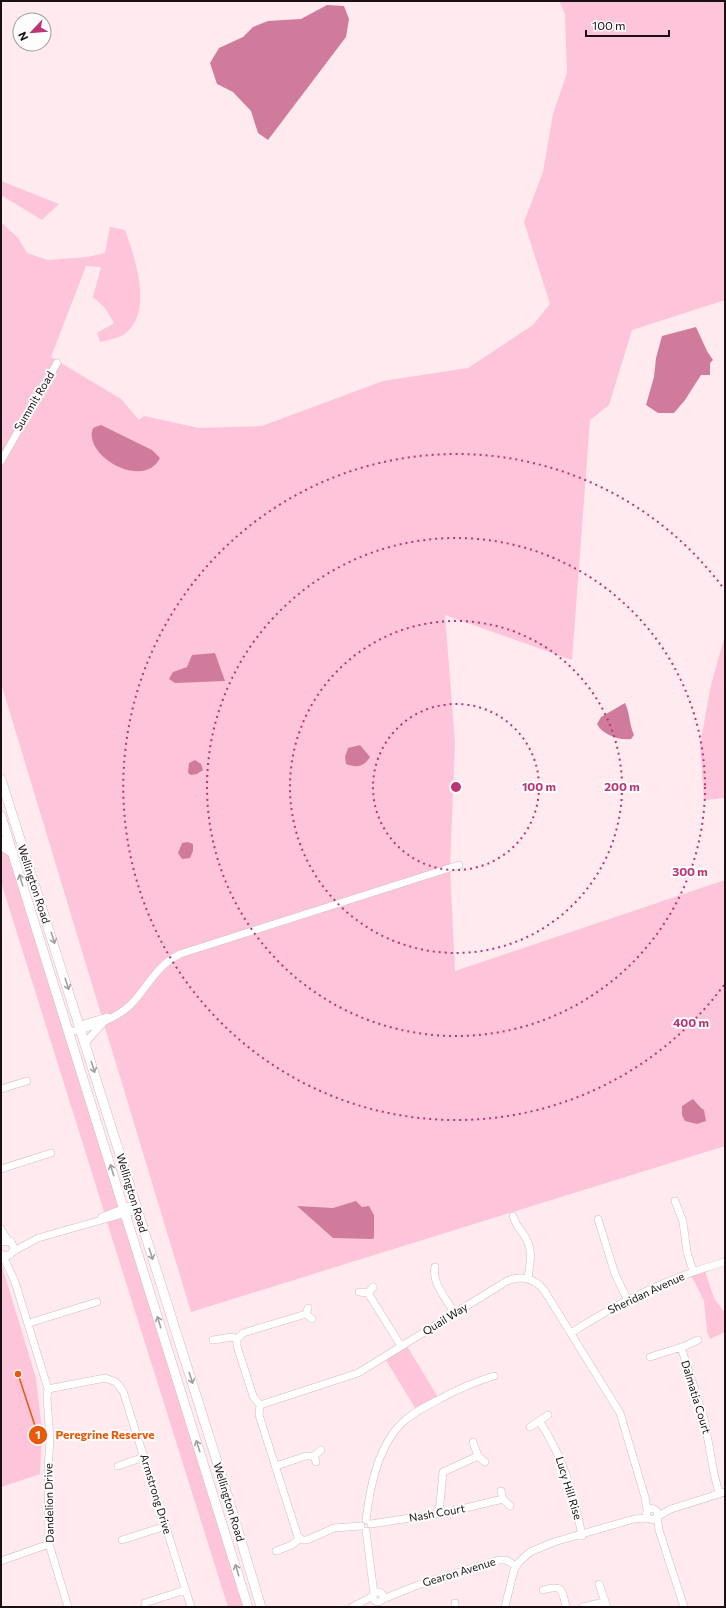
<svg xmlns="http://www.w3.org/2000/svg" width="726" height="1608" font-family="Commissioner,sans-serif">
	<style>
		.green { fill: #fec4d9 }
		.water { fill: #d07b9c }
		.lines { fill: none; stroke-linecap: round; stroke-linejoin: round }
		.minor-casing { stroke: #d4bbc3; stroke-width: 8 }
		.major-casing { stroke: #d4bbc3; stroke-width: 10 }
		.minor { stroke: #fff; stroke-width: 7 }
		.major { stroke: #fff; stroke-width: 9 }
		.oneway { stroke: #a39fa1 }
		.ring { fill: none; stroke: #bb3475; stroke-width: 2; stroke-dasharray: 2 4 }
		.labels { text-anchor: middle; stroke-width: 4; stroke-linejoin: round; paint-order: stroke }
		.street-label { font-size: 11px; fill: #181013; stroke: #fdfdfd }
		.centre { fill: #bb3475; stroke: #fdfdfd; stroke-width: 2 }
		.ring-label { font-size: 12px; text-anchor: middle; font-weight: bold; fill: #bb3475; stroke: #fdfdfd; stroke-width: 4; stroke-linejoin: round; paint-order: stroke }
		.leader { fill: none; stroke: #e8590c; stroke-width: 1.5 }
		.callout-dot { fill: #e8590c; stroke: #fdfdfd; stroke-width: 1.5 }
		.mark-label { font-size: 12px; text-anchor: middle; font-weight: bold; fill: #fff }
		.callout-label { font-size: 12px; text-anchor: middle; font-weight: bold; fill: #e8590c; stroke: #fdfdfd; stroke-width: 4; stroke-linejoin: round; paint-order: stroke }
	</style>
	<rect width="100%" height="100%" fill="#ffeaf0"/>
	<path class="green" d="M 559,1 L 725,1 L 725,300 L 632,330 L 609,405 L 590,420 L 572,660 L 445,615 L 455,743 L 450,868 L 455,971 L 725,880 L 725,1146 L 191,1312 L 1,683 L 1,222 L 18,238 L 27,253 L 48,260 L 87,257 L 105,253 L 110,227 L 125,230 C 135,257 153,311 126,333 C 120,338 108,340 100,342 L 97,333 L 114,323 L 105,308 L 93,297 L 101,267 L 86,266 L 51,357 L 121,399 L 139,420 L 144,416 L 199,428 L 262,426 L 383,381 L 468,368 L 533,325 L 550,304 L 524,222 L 543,172 L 553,114 L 567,73 L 565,14 Z
		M 1,181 L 59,204 L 42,220 L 1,195 Z
		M 725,635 L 725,798 L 704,800 L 700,745 L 711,685 Z
		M 1,841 L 13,853 L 123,1207 L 106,1218 L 1,882 Z
		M 125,1214 L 248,1607 L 228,1607 L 106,1219 Z
		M 1,1263 L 36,1378 L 42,1431 L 40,1474 L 1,1487 Z
		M 704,1268 L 714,1298 L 725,1313 L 725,1332 L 710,1339 L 707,1332 L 704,1301 L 690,1273 Z
		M 405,1343 L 439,1399 L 417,1411 L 384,1357 Z"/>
	<path class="water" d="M 327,5 L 344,6 L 349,19 L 346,37 L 268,140 L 258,133 L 251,111 L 233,92 L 217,84 L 210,63 L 219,48 L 243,37 L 253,27 L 268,21 L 301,19 Z
		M 696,327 L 707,351 L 713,360 L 710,363 L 710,375 L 701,375 L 685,400 L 674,413 L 658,413 L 646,405 L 654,377 L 656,358 L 662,336 Z
		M 101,425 L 152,450 L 160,458 C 146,487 96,463 92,438 C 91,435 92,431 93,428 Z
		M 215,653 L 225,681 L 175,683 L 169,679 L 173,672 L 187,667 L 192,655 Z
		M 625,703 C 630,713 629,724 634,735 L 631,739 C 619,741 602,734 597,724 L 601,717 Z
		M 360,745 L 370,757 C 364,767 356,768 346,764 L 345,757 L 348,748 Z
		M 195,760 L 201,764 L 203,770 L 197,774 L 191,775 L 188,773 L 189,763 Z
		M 188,842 L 193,844 L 193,851 L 190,858 L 182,859 L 178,853 L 182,843 Z
		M 693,1099 L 701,1108 L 704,1110 L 706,1121 L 697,1124 L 685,1121 L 682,1115 L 682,1106 Z
		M 356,1201 L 362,1207 L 369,1206 L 374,1215 L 374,1238 L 372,1239 L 333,1238 L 297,1206 L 333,1208 Z"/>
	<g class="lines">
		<g class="minor-casing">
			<path id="minor" d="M 1,461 L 57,363
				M 81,1025 L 107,1017
				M 69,1032 C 91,1028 120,1018 135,1000 C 150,982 159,964 180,954 L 459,865
				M 85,1043 L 103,1023
				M 1,1089 L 27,1081
				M 1,1169 L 51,1153
				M 675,1201 L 683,1222 L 687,1252 L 693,1271
				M 513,1216 C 515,1224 519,1228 524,1235 C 534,1250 530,1262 528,1278
				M 102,1217 L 135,1204
				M 598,1219 L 615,1274 L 627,1299
				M 1,1229 L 8,1241
				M 1,1242 L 11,1241 L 14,1249 L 10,1255 L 6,1256 L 1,1254
				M 14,1251 L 38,1238 L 137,1210
				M 3,1256 L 15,1282 L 48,1389 L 47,1398 L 50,1439 L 48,1469 L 49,1544 L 68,1607
				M 435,1267 C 431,1283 447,1299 454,1313
				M 359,1292 L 368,1293 L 373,1287
				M 368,1293 L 401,1346
				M 308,1308 L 306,1314 L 312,1319
				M 29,1323 L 97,1302
				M 571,1333 C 619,1302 670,1277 725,1262
				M 213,1340 L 232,1337 L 237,1339
				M 681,1347 L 704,1418 L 714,1473 L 719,1494
				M 650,1357 L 685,1346 L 698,1340
				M 48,1389 L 105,1378 L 116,1382 L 123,1391 L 191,1607
				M 260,1405 L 253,1396 L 237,1346 L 237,1339 L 243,1333 L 306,1314
				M 540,1422 C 563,1458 574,1493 582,1536
				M 530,1427 L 548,1415
				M 473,1442 L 478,1456 L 485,1462
				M 316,1462 L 314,1456 L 321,1450
				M 118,1466 L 144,1457
				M 276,1466 L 306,1456 L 314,1456
				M 501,1491 L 503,1499 L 510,1506
				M646.5 1514a5.5 5.5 0 1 1 11 0a5.5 5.5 0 1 1-11 0Z
				M 439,1513 L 443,1472 L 478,1456
				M 657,1517 L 659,1530 L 684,1607
				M 657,1517 L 671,1509 L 725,1492
				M 366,1520 C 370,1486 378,1445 404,1421 C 414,1412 426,1406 438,1400 C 456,1390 474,1382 494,1376
				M 371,1524 L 449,1512 L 503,1499
				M 361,1526 L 334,1528 L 307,1540 L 302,1540 L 298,1537 L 259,1415 L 260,1405 L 358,1373 L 507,1281 C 521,1275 534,1278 544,1290 L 620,1413 L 645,1497 L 647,1510
				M 366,1531 L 374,1594
				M 122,1540 L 166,1526
				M 276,1551 L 292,1545 L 300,1538
				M 1,1561 L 49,1544
				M 599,1584 L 607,1607
				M 543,1590 C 563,1584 562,1590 566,1607
				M373 1597a5 5 0 1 1 10 0a5 5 0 1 1-10 0Z
				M 383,1599 L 418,1585 L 499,1560 L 506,1560 L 516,1566
				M 145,1603 L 185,1590
				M 455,1603 L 455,1607
				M 352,1607 L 373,1596
				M 505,1607 L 514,1570 L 519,1562 L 530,1552 L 554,1542 L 634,1519 L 648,1518
				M 583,1607 L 604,1602"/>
		</g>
		<g class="major-casing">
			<path id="major" d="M 1,779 L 221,1474 L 261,1607
				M 1,816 L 248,1607
				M 1,841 L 5,848 L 13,853"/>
		</g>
		<use href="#minor" class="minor"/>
		<use href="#major" class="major"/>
	</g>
	<defs><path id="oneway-shaft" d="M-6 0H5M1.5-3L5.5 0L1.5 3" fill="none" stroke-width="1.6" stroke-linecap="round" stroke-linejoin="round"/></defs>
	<g class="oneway">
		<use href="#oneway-shaft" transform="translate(21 880) rotate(-107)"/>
		<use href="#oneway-shaft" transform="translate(53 938) rotate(73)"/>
		<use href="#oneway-shaft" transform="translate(67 984) rotate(72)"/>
		<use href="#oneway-shaft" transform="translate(93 1067) rotate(73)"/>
		<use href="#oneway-shaft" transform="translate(112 1170) rotate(-107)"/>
		<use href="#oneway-shaft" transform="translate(151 1254) rotate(72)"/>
		<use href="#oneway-shaft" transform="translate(159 1322) rotate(-107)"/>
		<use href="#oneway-shaft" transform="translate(191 1378) rotate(72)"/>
		<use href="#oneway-shaft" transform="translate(198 1446) rotate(-108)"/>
		<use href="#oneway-shaft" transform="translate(237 1570) rotate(-107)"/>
	</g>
	<g class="ring">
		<circle cx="456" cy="787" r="83"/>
		<circle cx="456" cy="787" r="166"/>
		<circle cx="456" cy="787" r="249"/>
		<path d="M724 985A333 333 0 1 1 724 589"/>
	</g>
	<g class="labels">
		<g class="street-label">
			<text transform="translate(34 401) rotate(-59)" y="4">Summit Road</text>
			<text transform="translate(34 884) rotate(72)" y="4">Wellington Road</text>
			<text transform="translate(132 1193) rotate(73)" y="4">Wellington Road</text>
			<text transform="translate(646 1293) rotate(-25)" y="4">Sheridan Avenue</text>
			<text transform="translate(445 1319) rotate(-32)" y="4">Quail Way</text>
			<text transform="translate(696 1397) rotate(73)" y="4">Dalmatia Court</text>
			<text transform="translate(569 1488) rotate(73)" y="4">Lucy Hill Rise</text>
			<text transform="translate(156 1494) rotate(73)" y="4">Armstrong Drive</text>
			<text transform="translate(229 1502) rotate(73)" y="4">Wellington Road</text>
			<text transform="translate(49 1503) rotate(-91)" y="4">Dandelion Drive</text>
			<text transform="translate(437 1513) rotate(-10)" y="4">Nash Court</text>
			<text transform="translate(459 1572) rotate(-17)" y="4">Gearon Avenue</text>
		</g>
	</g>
	<circle cx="456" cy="787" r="6" class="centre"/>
	<g class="ring-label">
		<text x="539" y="791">100 m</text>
		<text x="622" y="791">200 m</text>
		<text x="690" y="876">300 m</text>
		<text x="691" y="1027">400 m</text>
	</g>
	<path class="leader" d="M18 1374L38 1435"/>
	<g class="callout-dot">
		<circle cx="18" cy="1374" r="4"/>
		<circle cx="38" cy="1435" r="10"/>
	</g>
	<g class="mark-label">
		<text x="38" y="1439">1</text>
	</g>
	<g class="callout-label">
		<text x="105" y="1439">Peregrine Reserve</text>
	</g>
	<rect width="726" height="1608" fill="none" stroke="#181013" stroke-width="4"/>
	<g transform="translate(32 32) rotate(244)"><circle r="19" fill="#fdfdfd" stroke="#a19e9f"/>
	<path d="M0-3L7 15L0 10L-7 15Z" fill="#bb3475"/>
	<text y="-6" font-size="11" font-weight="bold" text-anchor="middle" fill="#181013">N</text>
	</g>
	<path d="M586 30v6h83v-6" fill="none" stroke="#181013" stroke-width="2"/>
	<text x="592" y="30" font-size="12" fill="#181013" stroke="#fdfdfd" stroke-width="3" paint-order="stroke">100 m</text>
</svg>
